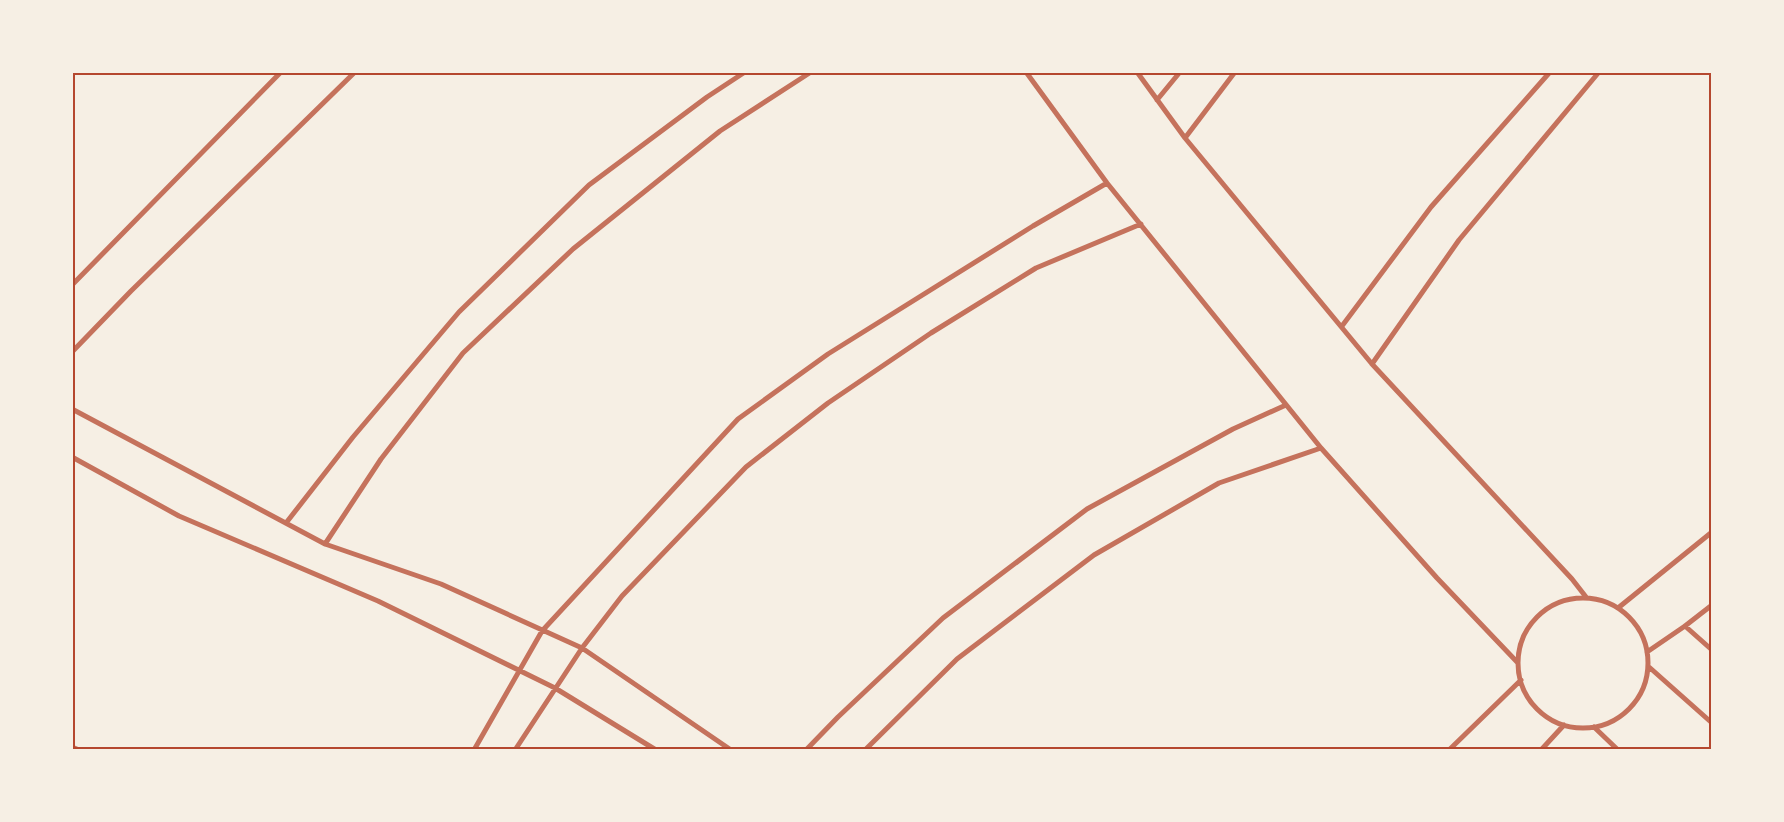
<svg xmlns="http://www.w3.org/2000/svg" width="1784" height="822" font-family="Ubuntu,sans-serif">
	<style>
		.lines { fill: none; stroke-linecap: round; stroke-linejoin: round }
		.minor { stroke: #c5725c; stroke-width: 5 }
		.neatline { fill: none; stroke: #b5482f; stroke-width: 2 }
	</style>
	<rect width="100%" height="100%" fill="#f6efe4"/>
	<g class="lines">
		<path class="minor" d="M 1026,72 L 1107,183 L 1321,448 L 1437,578 L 1518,663
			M 1137,72 L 1185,138 L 1372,364 L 1572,579 L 1586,597
			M 1157,100 L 1180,72
			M 1185,138 L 1235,72
			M 72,285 L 281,72
			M 1342,326 L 1431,207 L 1550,72
			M 72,352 L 131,291 L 355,72
			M 1372,364 L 1459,240 L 1599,72
			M 72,409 L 325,544 L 441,584 L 582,648 L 731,750
			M 72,457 L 179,516 L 378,601 L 555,688 L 656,750
			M 286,523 L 353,437 L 459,312 L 589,185 L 707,97 L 745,72
			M 325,544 L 381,459 L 463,353 L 573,249 L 720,131 L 811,72
			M1518 663a65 65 0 1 1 130 0a65 65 0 1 1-130 0Z
			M 1618,608 L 1712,532
			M 1685,626 L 1712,650
			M 1647,652 L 1685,626 L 1712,605
			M 1649,667 L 1712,723
			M 1594,727 L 1618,750
			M 72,747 L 79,750
			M 474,750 L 542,631 L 738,419 L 828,354 L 1033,226 L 1107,183
			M 515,750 L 582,648 L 622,596 L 746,467 L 828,403 L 931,333 L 1036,268 L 1141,224
			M 806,750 L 838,717 L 943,618 L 1087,509 L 1233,429 L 1286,405
			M 865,750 L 957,659 L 1094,555 L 1219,483 L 1321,448
			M 1449,750 L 1521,680
			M 1541,750 L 1564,725"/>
	</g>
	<rect width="1784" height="822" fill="none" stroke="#f6efe4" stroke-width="148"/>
	<rect x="74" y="74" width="1636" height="674" class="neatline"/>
</svg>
